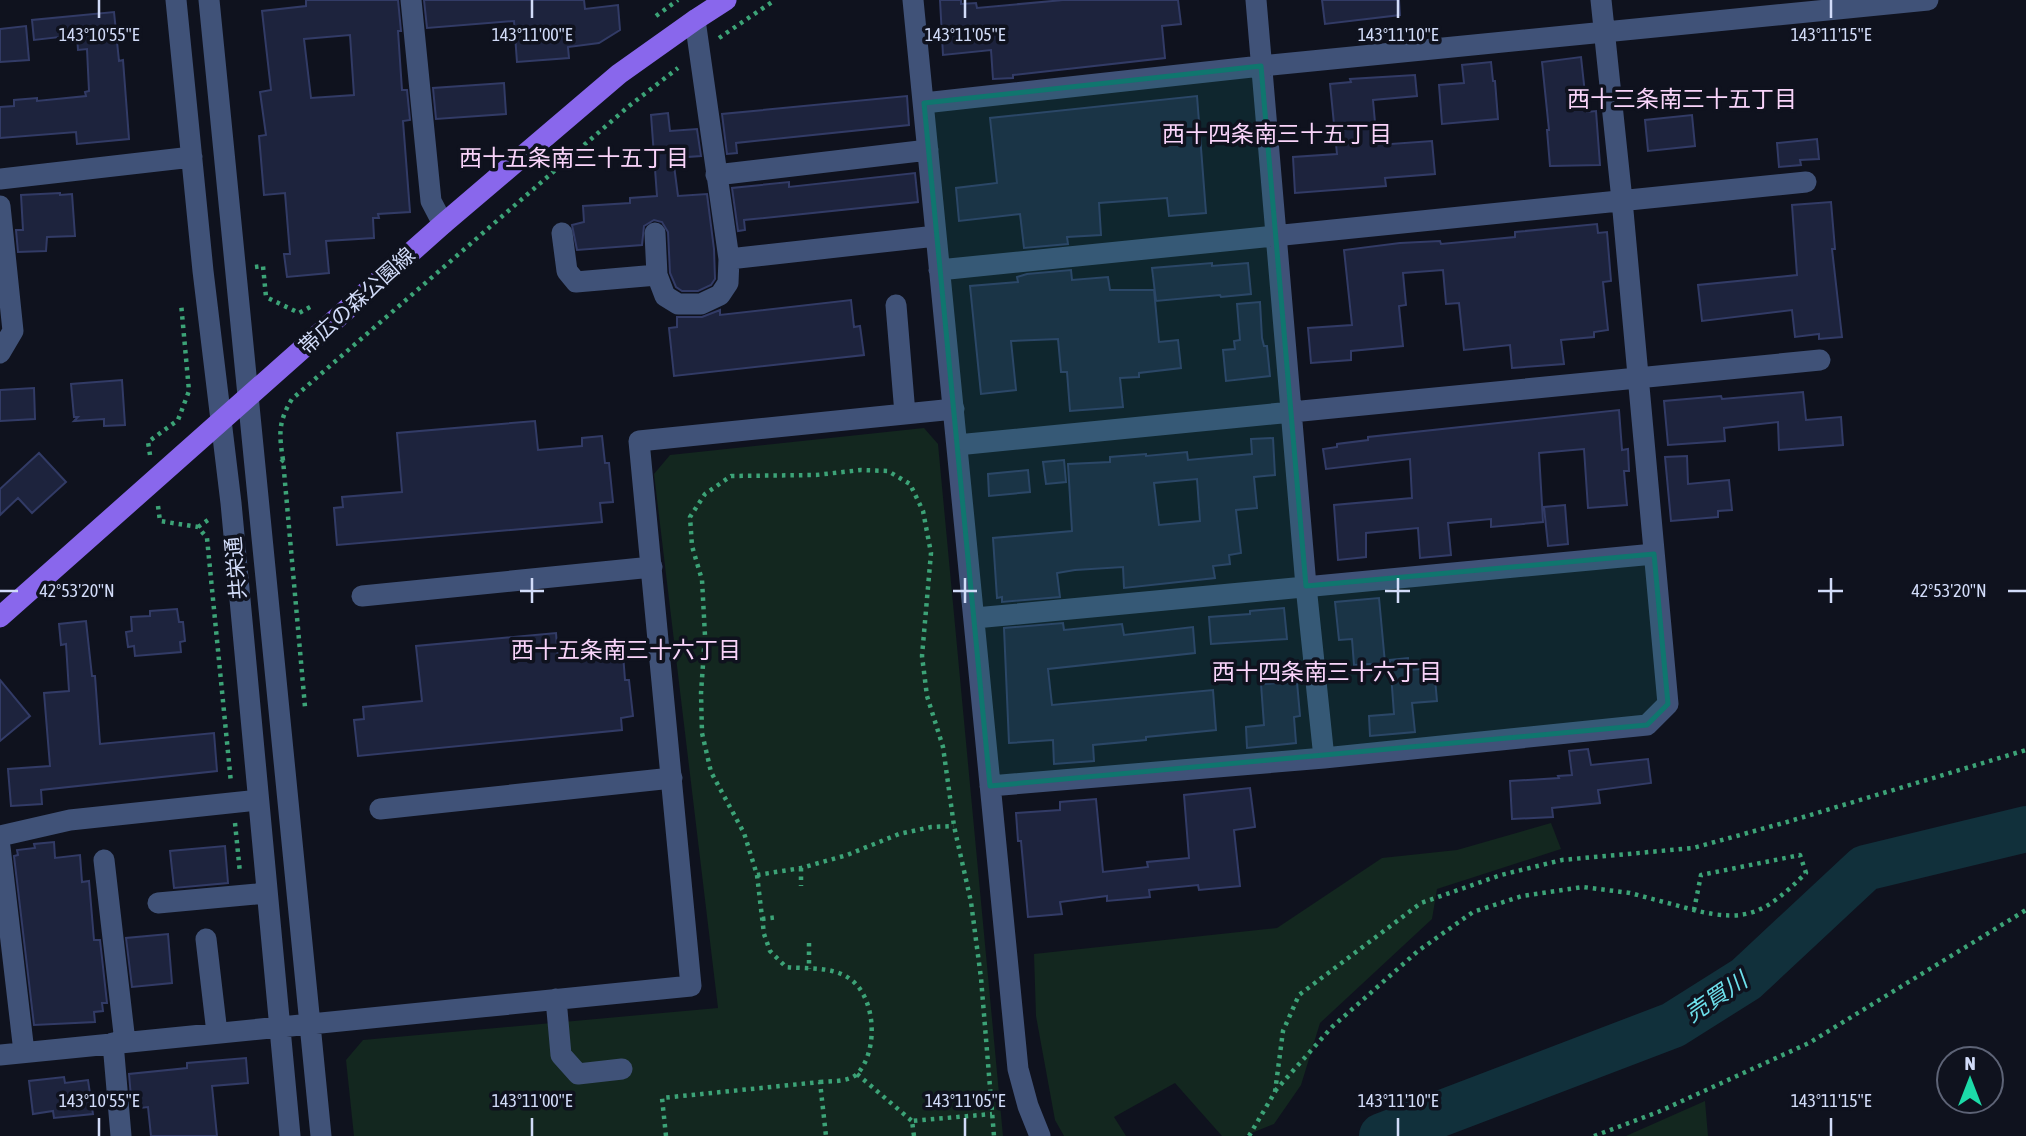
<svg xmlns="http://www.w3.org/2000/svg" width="2026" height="1136" font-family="'Asap Condensed','Noto Sans JP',sans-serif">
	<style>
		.green { fill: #13271f }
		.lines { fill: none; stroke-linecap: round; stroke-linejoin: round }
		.river { stroke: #11303b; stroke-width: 46 }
		.building { fill: #1d233d; stroke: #323b66; stroke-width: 2; fill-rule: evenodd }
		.path { stroke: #3ca377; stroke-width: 4.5; stroke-dasharray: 3.5 5; stroke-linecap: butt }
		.minor { stroke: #405278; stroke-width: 21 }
		.major { stroke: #8967ec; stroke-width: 21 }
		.marked { fill: #0f766e; fill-opacity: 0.2; stroke: #0f766e; stroke-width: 5; stroke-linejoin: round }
		.ticks { fill: none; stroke: #d2dcf9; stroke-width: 2.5 }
		.labels { text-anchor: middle; stroke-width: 7; stroke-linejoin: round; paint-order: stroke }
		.street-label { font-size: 21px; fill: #d2dcf9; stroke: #0f121e }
		.neighbourhood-label { font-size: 23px; fill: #f9d4fa; stroke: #0f121e }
		.water-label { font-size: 23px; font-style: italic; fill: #6de0ec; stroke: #0f121e }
		.ticks-label { font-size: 18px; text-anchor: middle; fill: #d2dcf9; stroke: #0f121e; stroke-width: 7; stroke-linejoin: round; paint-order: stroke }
	</style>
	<rect width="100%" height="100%" fill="#0f121e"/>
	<path class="green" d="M 924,428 L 938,444 L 1003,1136 L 354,1136 L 346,1060 L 363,1040 L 718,1008 L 654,474 L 670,455 Z
		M 1551,823 L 1561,849 L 1437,889 L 1432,919 L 1320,1023 L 1301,1085 L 1274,1124 L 1244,1136 L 1222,1136 L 1175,1083 L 1114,1117 L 1126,1136 L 1064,1136 L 1055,1120 L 1036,1016 L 1034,954 L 1277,928 L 1382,858 L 1457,850 Z
		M 1705,1101 L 1708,1136 L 1626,1136 Z"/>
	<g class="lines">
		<path class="river" d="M 1382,1136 L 1673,1025 L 1746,979 L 1865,868 L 2026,829"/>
	</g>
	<path class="building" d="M 306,0 L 398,0 L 401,31 L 398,31 L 402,90 L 407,90 L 410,120 L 403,121 L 410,212 L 378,214 L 379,218 L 373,218 L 374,238 L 326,241 L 329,273 L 287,277 L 284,254 L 290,254 L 285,193 L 264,195 L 259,136 L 266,135 L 260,92 L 271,90 L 262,11 L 306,6 ZM 350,35 L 354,95 L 311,98 L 304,39 Z
		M 424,0 L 584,0 L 585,9 L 618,5 L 620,30 L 599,43 L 568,47 L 569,58 L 517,62 L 514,21 L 427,28 Z
		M 940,0 L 961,0 L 961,4 L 976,3 L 977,8 L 1063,0 L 1178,0 L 1181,24 L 1162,26 L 1165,58 L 1013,75 L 1013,78 L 993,79 L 991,50 L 943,55 Z
		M 1322,0 L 1399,0 L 1400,15 L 1325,24 Z
		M 114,12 L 119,61 L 123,60 L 129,139 L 77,144 L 76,132 L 0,138 L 0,107 L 14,106 L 14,100 L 37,98 L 37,101 L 86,96 L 85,92 L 89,91 L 87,49 L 78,50 L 77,35 L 34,40 L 32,20 Z
		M 26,26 L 29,60 L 0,62 L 0,29 Z
		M 1581,57 L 1587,112 L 1596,111 L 1600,165 L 1550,166 L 1547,130 L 1549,130 L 1542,62 Z
		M 1491,62 L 1493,81 L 1495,81 L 1498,119 L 1442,124 L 1439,85 L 1464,83 L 1462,65 Z
		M 1415,75 L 1417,96 L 1373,100 L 1377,145 L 1432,141 L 1435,174 L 1385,178 L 1386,186 L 1295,193 L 1293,157 L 1337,154 L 1330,84 L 1351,82 L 1350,79 Z
		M 504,83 L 506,114 L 436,119 L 433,88 Z
		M 907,96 L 909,125 L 736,143 L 737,153 L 727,154 L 722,114 Z
		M 1197,96 L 1206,213 L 1169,216 L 1167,198 L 1099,203 L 1101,235 L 1067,237 L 1068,244 L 1024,248 L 1020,214 L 959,221 L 956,188 L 997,183 L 990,118 Z
		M 668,113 L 670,131 L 697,129 L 701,156 L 673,158 L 678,196 L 707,194 L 714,249 L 715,279 L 711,285 L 698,291 L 682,291 L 676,287 L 670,273 L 668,232 L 662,222 L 654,220 L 644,226 L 642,245 L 577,250 L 572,225 L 584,222 L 583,206 L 630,203 L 630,198 L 657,196 L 651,115 Z
		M 1692,115 L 1695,146 L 1648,151 L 1645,120 Z
		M 1817,139 L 1819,159 L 1800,160 L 1801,165 L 1779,167 L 1777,143 Z
		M 915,173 L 918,202 L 744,220 L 745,230 L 738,231 L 732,188 L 789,182 L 789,187 Z
		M 60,193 L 60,195 L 72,194 L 75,236 L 47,237 L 46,251 L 18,252 L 16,230 L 23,230 L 21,195 Z
		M 1831,202 L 1835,249 L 1832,249 L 1842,337 L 1819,339 L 1819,334 L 1795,337 L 1792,310 L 1702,321 L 1698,285 L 1797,275 L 1792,205 Z
		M 1597,224 L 1598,233 L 1607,232 L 1611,281 L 1603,282 L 1608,330 L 1594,332 L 1594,337 L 1561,340 L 1564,364 L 1512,368 L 1510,345 L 1464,350 L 1459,303 L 1446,304 L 1443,270 L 1403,273 L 1406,305 L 1399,306 L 1403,346 L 1351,351 L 1351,360 L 1311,363 L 1308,328 L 1352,325 L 1344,250 L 1400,243 L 1440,241 L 1441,244 L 1515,237 L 1515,232 Z
		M 1212,263 L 1212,266 L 1248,263 L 1251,294 L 1221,297 L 1220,295 L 1156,301 L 1152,268 Z
		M 1071,270 L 1072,280 L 1108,277 L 1110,290 L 1154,290 L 1159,342 L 1178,340 L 1181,368 L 1139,373 L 1139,377 L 1120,378 L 1123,407 L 1070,411 L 1067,372 L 1061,372 L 1058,339 L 1011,341 L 1016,390 L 981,394 L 970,286 L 1018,282 L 1017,277 L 1027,274 Z
		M 851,300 L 854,327 L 860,326 L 864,355 L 674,376 L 669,328 L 677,327 L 677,317 L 702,317 L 720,310 L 720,315 Z
		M 1260,302 L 1262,338 L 1264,346 L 1267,346 L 1270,376 L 1226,381 L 1223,350 L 1235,349 L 1234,341 L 1240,340 L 1237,304 Z
		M 122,380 L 125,425 L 104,426 L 104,419 L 74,421 L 78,417 L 74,417 L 71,384 Z
		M 34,388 L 35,419 L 0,421 L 0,390 Z
		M 1803,392 L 1806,420 L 1841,417 L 1843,445 L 1779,450 L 1778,422 L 1724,428 L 1725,441 L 1668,445 L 1664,401 L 1721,396 L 1722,399 Z
		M 1619,410 L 1622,450 L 1628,449 L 1629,471 L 1624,471 L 1627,505 L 1588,508 L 1584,449 L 1539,453 L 1543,522 L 1491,527 L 1491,519 L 1448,523 L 1451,555 L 1420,558 L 1418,528 L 1366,533 L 1366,557 L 1338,560 L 1334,505 L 1412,498 L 1410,459 L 1326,469 L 1323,449 L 1337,447 L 1337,444 L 1368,440 L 1368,437 Z
		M 535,421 L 538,450 L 582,446 L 582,438 L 602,436 L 605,463 L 609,463 L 613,502 L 600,503 L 602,522 L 337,545 L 334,508 L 343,507 L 342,497 L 402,492 L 397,433 Z
		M 1273,438 L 1275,475 L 1254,477 L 1257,508 L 1236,510 L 1241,553 L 1229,555 L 1230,564 L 1213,566 L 1215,578 L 1124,588 L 1123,567 L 1075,570 L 1057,573 L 1060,597 L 1002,602 L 1002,597 L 997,598 L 993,538 L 1072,531 L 1068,464 L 1110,462 L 1110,457 L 1146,454 L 1146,456 L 1187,452 L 1188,460 L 1252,454 L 1251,439 ZM 1197,479 L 1200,521 L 1159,525 L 1154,483 Z
		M 39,453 L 66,482 L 32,513 L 18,498 L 0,515 L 0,489 Z
		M 1687,456 L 1688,484 L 1729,480 L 1732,510 L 1718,511 L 1718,517 L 1671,521 L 1665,457 Z
		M 1064,460 L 1066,482 L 1046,484 L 1043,462 Z
		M 1028,470 L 1030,492 L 989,496 L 988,474 Z
		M 1565,505 L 1568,544 L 1548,546 L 1544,507 Z
		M 1379,598 L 1385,663 L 1354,665 L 1352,639 L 1339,640 L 1335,602 Z
		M 1284,608 L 1287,639 L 1211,644 L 1209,617 L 1250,614 L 1250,611 Z
		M 177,609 L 179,622 L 183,622 L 185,641 L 180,642 L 181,652 L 135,656 L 134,646 L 128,647 L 126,632 L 132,631 L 131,617 L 150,616 L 150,611 Z
		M 86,621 L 92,676 L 95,676 L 100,744 L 214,733 L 217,771 L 41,790 L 42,804 L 11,806 L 8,769 L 50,766 L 44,693 L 69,691 L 66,644 L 61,645 L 59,624 Z
		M 1063,623 L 1064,630 L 1122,624 L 1124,635 L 1193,627 L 1195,653 L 1048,669 L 1052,705 L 1213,690 L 1216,730 L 1146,737 L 1146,740 L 1093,745 L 1094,761 L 1054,764 L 1053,740 L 1009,743 L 1004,628 Z
		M 556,633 L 558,660 L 623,654 L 625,680 L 629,680 L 633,716 L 621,718 L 622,730 L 358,756 L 354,720 L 364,719 L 363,707 L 422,701 L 416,646 Z
		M 1408,658 L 1409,670 L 1434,668 L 1437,701 L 1412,703 L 1415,732 L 1370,736 L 1369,716 L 1394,714 L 1390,660 Z
		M 0,680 L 30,716 L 0,741 Z
		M 1297,682 L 1300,716 L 1294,717 L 1296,743 L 1247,748 L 1246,727 L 1264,725 L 1261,684 Z
		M 1588,749 L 1591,765 L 1648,759 L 1651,783 L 1598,790 L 1600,803 L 1552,808 L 1553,817 L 1512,819 L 1510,781 L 1559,778 L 1558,776 L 1572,775 L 1569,751 Z
		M 1250,788 L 1255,827 L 1234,830 L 1240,886 L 1199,890 L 1198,885 L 1149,890 L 1150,897 L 1107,901 L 1107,896 L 1060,902 L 1062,914 L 1028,917 L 1021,841 L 1018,841 L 1016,813 L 1060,810 L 1060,802 L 1096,799 L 1103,872 L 1148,867 L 1147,862 L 1189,858 L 1184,795 Z
		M 54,842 L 55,858 L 80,855 L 82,882 L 89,881 L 94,940 L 100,940 L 107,1003 L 102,1003 L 103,1011 L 94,1012 L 95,1022 L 34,1025 L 14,856 L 18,855 L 17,850 L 35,848 L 34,844 Z
		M 225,846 L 228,883 L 174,888 L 170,851 Z
		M 168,934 L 172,983 L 132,987 L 126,938 Z
		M 246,1058 L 248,1083 L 212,1086 L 217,1136 L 151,1136 L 148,1107 L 132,1109 L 129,1074 L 187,1068 L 187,1063 Z
		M 64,1077 L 65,1083 L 88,1080 L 93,1114 L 54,1118 L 53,1111 L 33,1114 L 29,1081 Z"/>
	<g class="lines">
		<path class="path" d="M 656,16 L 678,0
			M 719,38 L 775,0
			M 255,267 L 263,266 L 266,297 L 299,313 L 312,306
			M 150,455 L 148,442 L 178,420 L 189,391 L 181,303
			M 283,460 C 279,434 278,422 292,399 L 629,106 L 678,68
			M 281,462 L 283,460 L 305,707
			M 158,506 L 160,521 L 198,527 L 207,538 L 231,783
			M 198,527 L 211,518
			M 235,823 L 240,873
			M 801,868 L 801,886
			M 757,875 L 801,868 L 847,855 L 899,834 L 931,827 L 954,826
			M 762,919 L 778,917
			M 809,943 L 809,969
			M 857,1074 L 912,1121
			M 820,1082 C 832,1081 848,1082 857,1074 C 879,1051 876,997 850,979 C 833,966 806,969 786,967 L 770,951 L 764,934 L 757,875 L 744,833 L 711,772 L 702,733 L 701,693 L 705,636 L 702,580 L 692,546 L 690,517 L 705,494 L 731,476 L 816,475 L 861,470 L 888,471 L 910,484 L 923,511 L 931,553 L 922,656 L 927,696 L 943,747 L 954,826 L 971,902 L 981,978 L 994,1136
			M 1275,1091 L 1332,1027 L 1418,951 L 1473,912 L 1522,896 L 1583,887 L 1630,893 L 1694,910 C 1749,924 1767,911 1806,873 L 1800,855 L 1701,875 L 1694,910
			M 666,1136 L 662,1098 L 820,1082 L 826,1136
			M 914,1136 L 912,1121 L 992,1114
			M 1249,1136 L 1275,1092 L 1283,1031 L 1299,995 L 1421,903 L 1501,875 L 1562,860 L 1693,848 L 1787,822 L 2026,750
			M 1594,1136 L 1658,1112 L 1809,1043 L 2026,910"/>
		<path class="minor" d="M 176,0 L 203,271 L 231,503 L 290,1136
			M 209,0 L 321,1136
			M 411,0 L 431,201 L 443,224
			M 913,0 L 1018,1069 L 1028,1106 L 1040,1136
			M 1256,0 L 1306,586 L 1324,758
			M 924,103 L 1261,66 L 1928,0
			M 716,175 L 928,150
			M 0,179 L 192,157
			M 0,206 L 13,331 L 0,353
			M 562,233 L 567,271 L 576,282 L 657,275
			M 655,233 L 657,275 L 665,296 L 678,304 L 701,304 L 720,295 L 728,283 L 729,259 L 695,20
			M 729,259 L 936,236
			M 939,270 L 1806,182
			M 896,305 L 905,414
			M 957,445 L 1820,360
			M 362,596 L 652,567
			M 975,618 L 1654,554
			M 990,786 L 1324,758 L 1647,725 L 1668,704 L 1622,200 L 1601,0
			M 380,809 L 672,778
			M 0,836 L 70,820 L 258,800
			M 0,847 L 24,1052
			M 104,860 L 125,1042
			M 158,903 L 266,893
			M 206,939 L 217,1033
			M 556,999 L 561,1055 L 578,1074 L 622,1069
			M 113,1043 L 121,1136
			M 0,1055 L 691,986 L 639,441 L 954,409"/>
		<path class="major" d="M 0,617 L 443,224 L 619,74 L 695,20 L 726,0"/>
	</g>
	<path class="marked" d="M 1261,66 L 1306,586 L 1654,554 L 1668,704 L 1647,725 L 990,786 L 924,103 Z"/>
	<path class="ticks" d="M 99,0 L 99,18M 532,0 L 532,18M 965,0 L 965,18M 1398,0 L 1398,18M 1831,0 L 1831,18M 532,578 L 532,603M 965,578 L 965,603M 1398,578 L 1398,603M 1831,578 L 1831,603M 0,591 L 18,591M 520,591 L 544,591M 953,591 L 977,591M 1385,591 L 1410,591M 1818,591 L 1843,591M 2008,591 L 2026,591M 99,1118 L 99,1136M 532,1118 L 532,1136M 965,1118 L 965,1136M 1398,1118 L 1398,1136M 1831,1118 L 1831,1136"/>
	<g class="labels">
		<g class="street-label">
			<text transform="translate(357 301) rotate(-42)" y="7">帯広の森公園線</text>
			<text transform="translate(236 568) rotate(-95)" y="7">共栄通</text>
		</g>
		<g class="neighbourhood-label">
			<text x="1682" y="107">西十三条南三十五丁目</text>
			<text x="1277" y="142">西十四条南三十五丁目</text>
			<text x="574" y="166">西十五条南三十五丁目</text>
			<text x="626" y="658">西十五条南三十六丁目</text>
			<text x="1327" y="680">西十四条南三十六丁目</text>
		</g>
		<g class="water-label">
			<text transform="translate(1716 997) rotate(-34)" y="8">売買川</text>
		</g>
	</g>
	<g class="ticks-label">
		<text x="99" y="41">143°10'55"E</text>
		<text x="532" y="41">143°11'00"E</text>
		<text x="965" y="41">143°11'05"E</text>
		<text x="1398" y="41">143°11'10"E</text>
		<text x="1831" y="41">143°11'15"E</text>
		<text x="77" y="597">42°53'20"N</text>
		<text x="1949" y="597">42°53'20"N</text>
		<text x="99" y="1107">143°10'55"E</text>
		<text x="532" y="1107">143°11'00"E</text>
		<text x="965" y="1107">143°11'05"E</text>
		<text x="1398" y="1107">143°11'10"E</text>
		<text x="1831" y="1107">143°11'15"E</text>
	</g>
	<g transform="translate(1970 1080)"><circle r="33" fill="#0f121e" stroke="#5d6376" stroke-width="2"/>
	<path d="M0-5L12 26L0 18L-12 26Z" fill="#1cdba8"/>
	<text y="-10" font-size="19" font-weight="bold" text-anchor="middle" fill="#d2dcf9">N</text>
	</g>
</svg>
